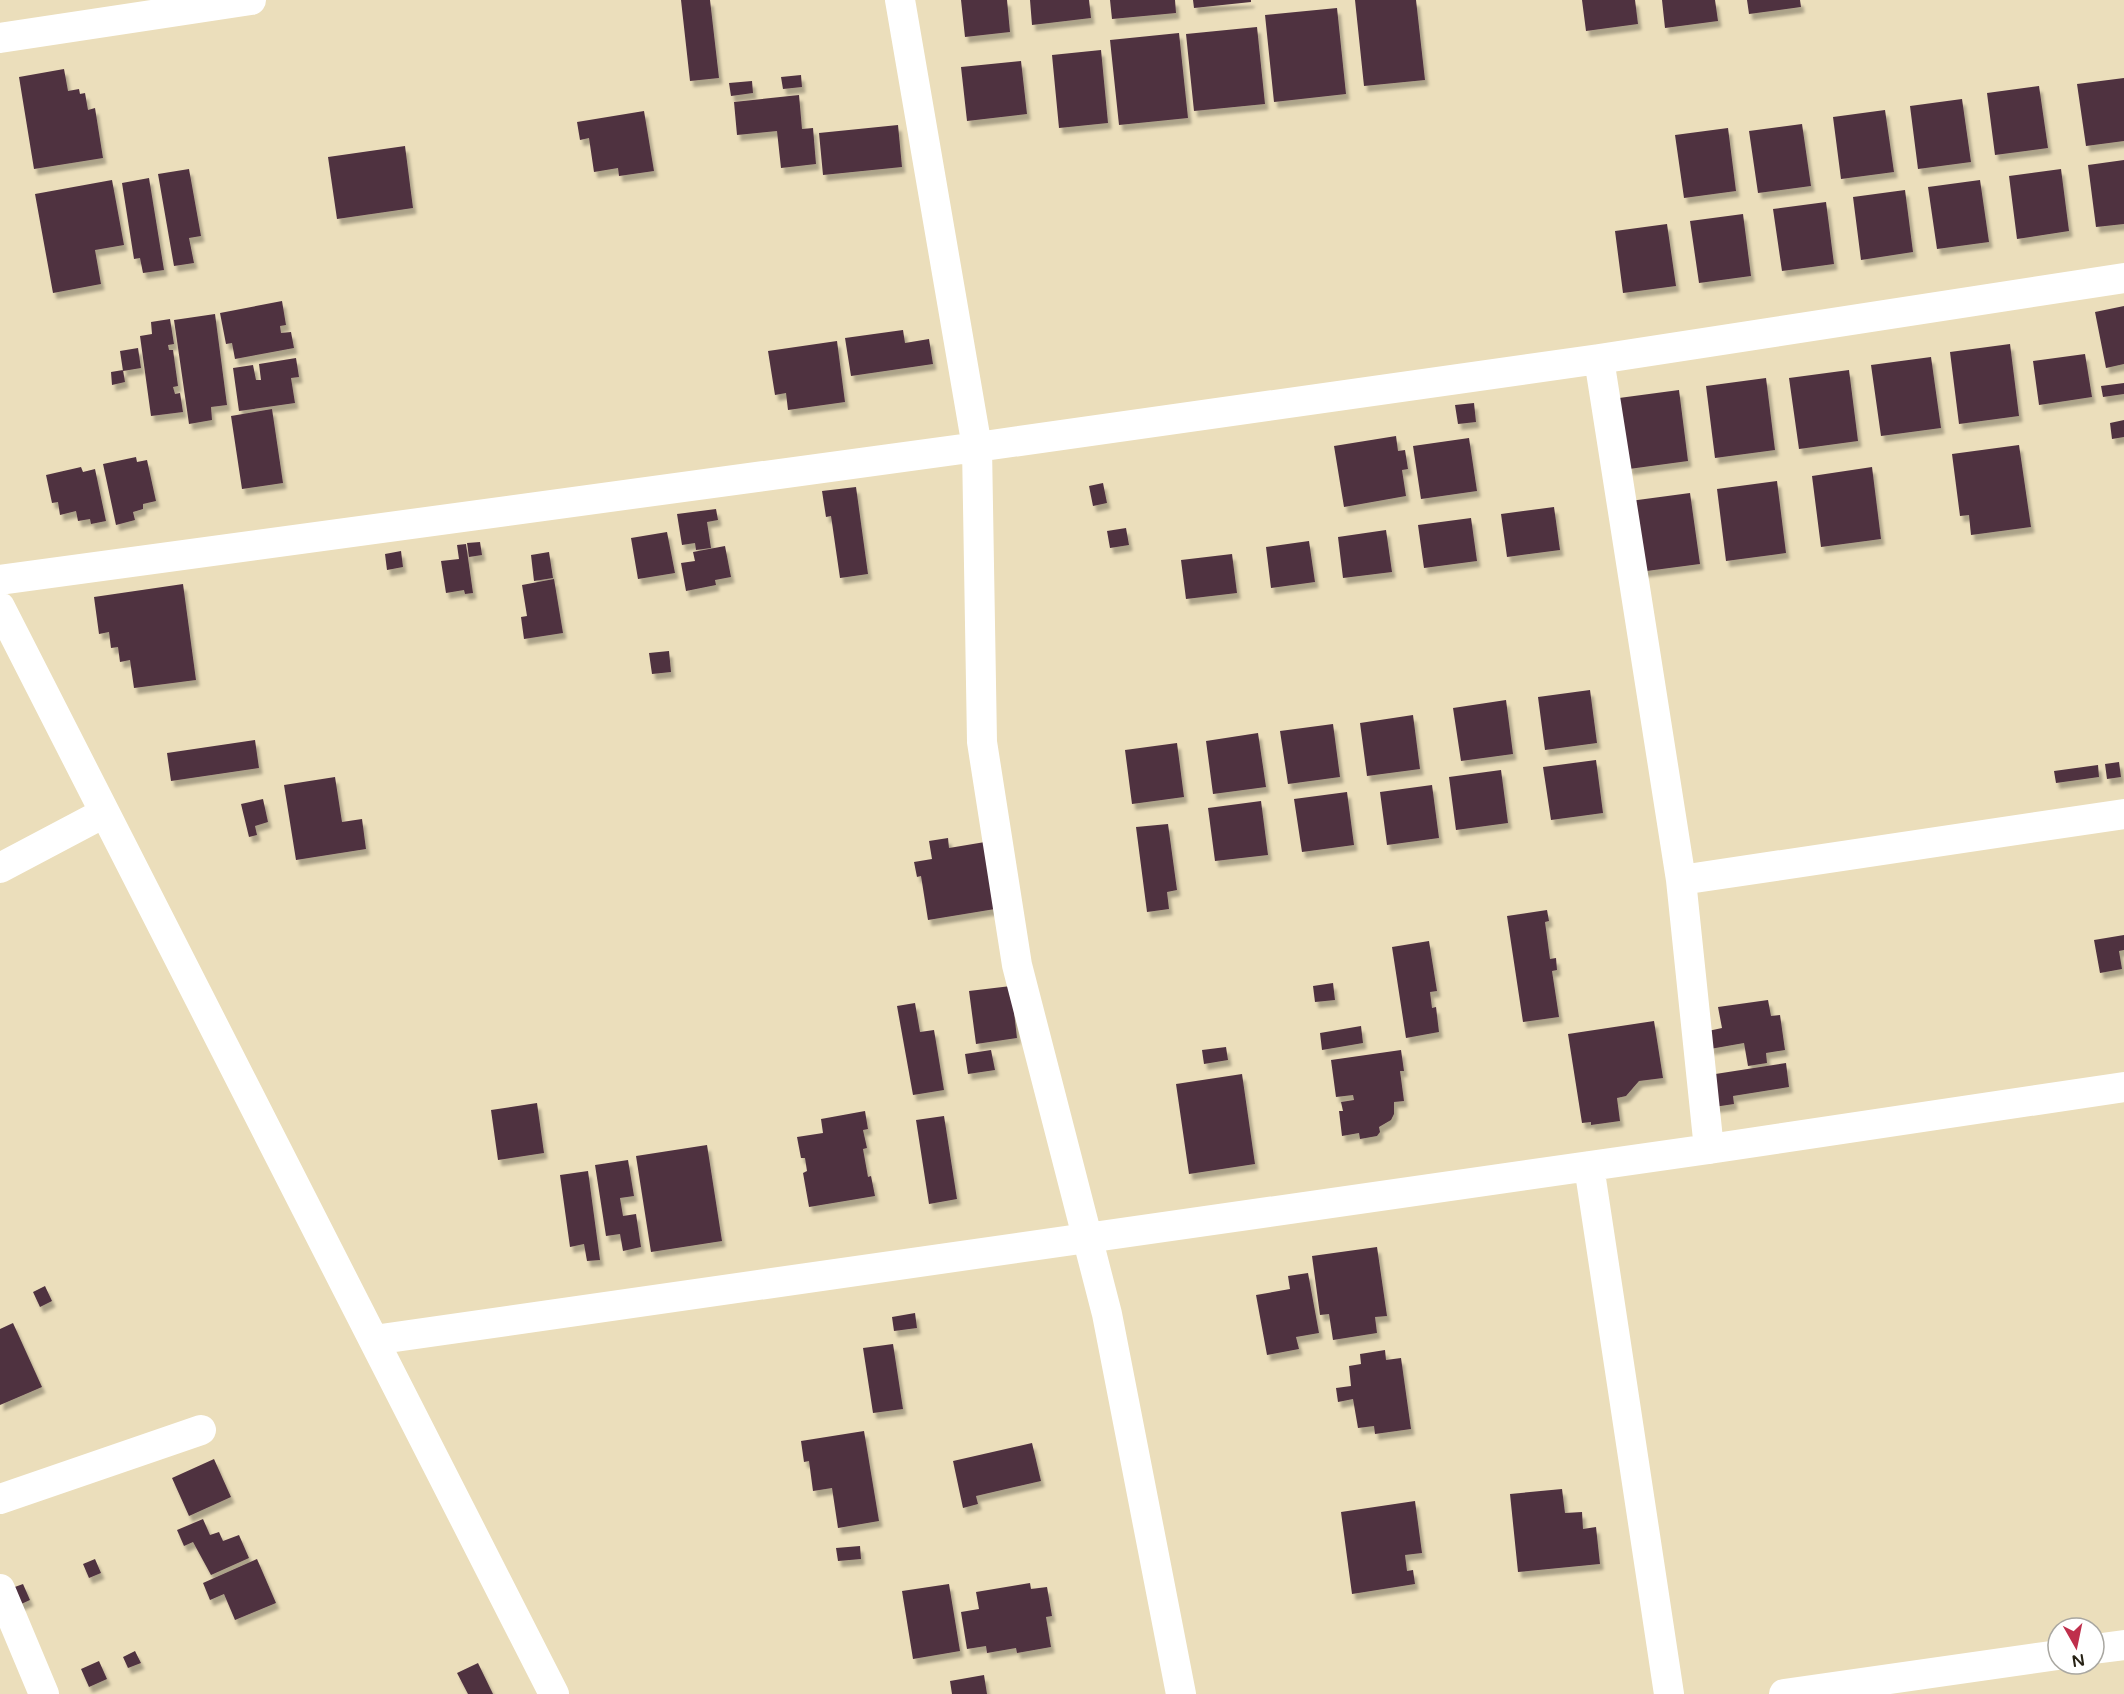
<svg xmlns="http://www.w3.org/2000/svg" width="2124" height="1694" font-family="'Varela Round',sans-serif">
	<style>
		.building { fill: #503240; filter: url(#shadow) }
		.lines { fill: none; stroke-linecap: round; stroke-linejoin: round }
		.minor { stroke: #fff; stroke-width: 30 }
	</style>
	<defs>
		<filter id="shadow"><feDropShadow dx="3.5" dy="6" stdDeviation="1.5" flood-color="#0004"/></filter>
	</defs>
	<rect width="100%" height="100%" fill="#ebdebb"/>
	<path class="building" d="M 681,0 L 710,0 L 719,78 L 690,81 Z
		M 961,0 L 1007,0 L 1010,32 L 965,37 Z
		M 1030,0 L 1089,0 L 1091,18 L 1032,25 Z
		M 1110,0 L 1175,0 L 1176,13 L 1112,19 Z
		M 1193,0 L 1251,0 L 1251,2 L 1194,8 Z
		M 1355,0 L 1416,0 L 1425,80 L 1364,86 Z
		M 1582,0 L 1635,0 L 1638,24 L 1586,31 Z
		M 1662,0 L 1715,0 L 1718,21 L 1665,28 Z
		M 1747,0 L 1800,0 L 1801,7 L 1749,14 Z
		M 1337,8 L 1346,94 L 1274,102 L 1265,15 Z
		M 1257,27 L 1265,104 L 1194,111 L 1186,34 Z
		M 1179,33 L 1188,118 L 1119,125 L 1110,40 Z
		M 1101,50 L 1108,123 L 1059,128 L 1052,55 Z
		M 1021,61 L 1027,114 L 967,121 L 961,67 Z
		M 64,69 L 68,91 L 79,89 L 80,94 L 85,93 L 88,110 L 95,108 L 103,158 L 34,169 L 19,77 Z
		M 801,75 L 802,87 L 783,89 L 781,77 Z
		M 2124,78 L 2124,141 L 2086,146 L 2077,84 Z
		M 752,81 L 753,93 L 731,96 L 729,83 Z
		M 2039,86 L 2048,148 L 1995,155 L 1987,93 Z
		M 799,95 L 802,129 L 813,128 L 816,164 L 781,168 L 777,131 L 737,135 L 734,102 Z
		M 1962,99 L 1971,162 L 1918,169 L 1910,106 Z
		M 1885,110 L 1894,172 L 1841,179 L 1833,117 Z
		M 644,111 L 654,171 L 619,176 L 618,168 L 594,172 L 589,138 L 580,140 L 577,122 Z
		M 1802,124 L 1811,186 L 1758,193 L 1749,131 Z
		M 898,125 L 902,167 L 823,175 L 819,133 Z
		M 1728,128 L 1736,191 L 1684,198 L 1675,135 Z
		M 405,146 L 413,208 L 337,219 L 328,157 Z
		M 2124,160 L 2124,224 L 2096,227 L 2088,165 Z
		M 189,169 L 201,236 L 189,238 L 194,263 L 174,266 L 158,174 Z
		M 2061,169 L 2069,231 L 2017,239 L 2009,176 Z
		M 149,178 L 164,270 L 143,273 L 140,258 L 134,259 L 122,183 Z
		M 112,180 L 124,245 L 95,250 L 101,284 L 53,293 L 35,194 Z
		M 1980,180 L 1989,242 L 1937,249 L 1928,187 Z
		M 1905,190 L 1913,252 L 1861,260 L 1853,197 Z
		M 1826,202 L 1834,264 L 1782,271 L 1773,209 Z
		M 1743,214 L 1751,276 L 1699,283 L 1690,221 Z
		M 1667,224 L 1676,286 L 1623,293 L 1615,231 Z
		M 282,301 L 286,325 L 280,326 L 281,333 L 291,332 L 294,348 L 235,359 L 232,343 L 226,344 L 220,313 Z
		M 2124,306 L 2124,364 L 2106,368 L 2095,312 Z
		M 215,314 L 227,405 L 211,407 L 212,420 L 189,424 L 174,320 Z
		M 170,319 L 174,344 L 168,345 L 169,350 L 173,350 L 178,386 L 173,387 L 175,394 L 180,393 L 183,412 L 151,416 L 140,336 L 152,334 L 151,322 Z
		M 903,330 L 905,343 L 929,339 L 933,364 L 851,376 L 845,338 Z
		M 837,341 L 845,402 L 788,410 L 786,393 L 775,395 L 768,351 Z
		M 2010,344 L 2019,416 L 1959,424 L 1950,352 Z
		M 138,348 L 141,368 L 123,371 L 120,351 Z
		M 2085,354 L 2092,397 L 2039,405 L 2033,361 Z
		M 1931,357 L 1941,428 L 1881,436 L 1871,365 Z
		M 296,358 L 299,377 L 291,378 L 295,403 L 239,411 L 233,368 L 253,365 L 256,380 L 261,380 L 259,364 Z
		M 123,370 L 125,382 L 112,385 L 111,372 Z
		M 1849,370 L 1858,441 L 1799,449 L 1789,378 Z
		M 1766,378 L 1775,450 L 1715,458 L 1706,386 Z
		M 2124,383 L 2124,394 L 2103,397 L 2101,386 Z
		M 1679,390 L 1688,461 L 1629,469 L 1619,398 Z
		M 1474,403 L 1476,422 L 1458,424 L 1455,405 Z
		M 272,409 L 283,483 L 242,489 L 231,416 Z
		M 2124,420 L 2124,437 L 2112,439 L 2110,423 Z
		M 1396,436 L 1398,451 L 1405,450 L 1408,469 L 1402,470 L 1406,496 L 1344,507 L 1334,446 Z
		M 1469,438 L 1477,491 L 1421,499 L 1413,446 Z
		M 2019,445 L 2031,527 L 1971,535 L 1969,515 L 1960,516 L 1952,454 Z
		M 136,457 L 137,462 L 147,460 L 156,501 L 143,504 L 143,509 L 133,512 L 135,520 L 116,525 L 103,464 Z
		M 81,467 L 83,472 L 95,469 L 106,521 L 91,524 L 90,519 L 78,521 L 76,511 L 60,515 L 58,502 L 52,503 L 46,475 Z
		M 1872,467 L 1881,539 L 1821,547 L 1812,476 Z
		M 1777,481 L 1786,553 L 1726,561 L 1717,489 Z
		M 1103,483 L 1107,503 L 1093,506 L 1089,486 Z
		M 856,487 L 868,574 L 840,578 L 831,516 L 826,517 L 822,491 Z
		M 1690,493 L 1700,564 L 1639,572 L 1630,501 Z
		M 1554,507 L 1560,550 L 1507,557 L 1501,514 Z
		M 716,509 L 718,520 L 707,522 L 711,548 L 696,550 L 695,543 L 682,545 L 677,514 Z
		M 1471,518 L 1477,561 L 1424,568 L 1418,525 Z
		M 1126,528 L 1129,545 L 1110,548 L 1107,531 Z
		M 1386,530 L 1392,572 L 1343,578 L 1338,537 Z
		M 667,532 L 675,573 L 638,579 L 631,538 Z
		M 1309,541 L 1315,582 L 1271,588 L 1266,547 Z
		M 480,542 L 482,555 L 469,557 L 467,543 Z
		M 466,544 L 473,593 L 465,594 L 464,590 L 446,593 L 441,561 L 459,559 L 457,545 Z
		M 725,546 L 731,577 L 715,580 L 716,585 L 686,591 L 681,563 L 695,561 L 693,552 Z
		M 401,551 L 403,567 L 387,570 L 385,554 Z
		M 549,552 L 553,578 L 534,581 L 531,555 Z
		M 1232,554 L 1237,593 L 1186,599 L 1181,560 Z
		M 554,579 L 563,633 L 524,639 L 521,617 L 527,616 L 522,585 Z
		M 183,584 L 196,680 L 134,688 L 130,660 L 120,662 L 118,647 L 111,648 L 109,632 L 99,634 L 94,597 Z
		M 669,651 L 671,672 L 652,674 L 649,653 Z
		M 1590,690 L 1597,743 L 1545,750 L 1538,697 Z
		M 1506,700 L 1513,754 L 1461,761 L 1453,708 Z
		M 1413,715 L 1420,769 L 1367,776 L 1360,723 Z
		M 1333,724 L 1340,777 L 1288,784 L 1280,731 Z
		M 1258,733 L 1266,787 L 1213,794 L 1206,741 Z
		M 255,740 L 259,768 L 171,781 L 167,753 Z
		M 1177,743 L 1184,797 L 1132,804 L 1125,750 Z
		M 1596,760 L 1603,813 L 1551,820 L 1543,767 Z
		M 2119,762 L 2121,777 L 2107,779 L 2105,764 Z
		M 2098,765 L 2099,777 L 2056,783 L 2054,771 Z
		M 1501,770 L 1508,823 L 1456,830 L 1449,777 Z
		M 335,777 L 342,822 L 362,819 L 366,849 L 296,860 L 284,785 Z
		M 1432,785 L 1439,838 L 1387,845 L 1380,792 Z
		M 1347,792 L 1354,845 L 1302,852 L 1294,799 Z
		M 263,799 L 268,822 L 255,826 L 257,835 L 249,837 L 241,804 Z
		M 1261,801 L 1268,855 L 1215,861 L 1208,808 Z
		M 1168,824 L 1177,890 L 1167,892 L 1169,909 L 1147,912 L 1136,827 Z
		M 948,838 L 949,848 L 991,841 L 995,909 L 928,920 L 921,876 L 917,877 L 914,862 L 932,859 L 929,841 Z
		M 1547,910 L 1549,921 L 1545,922 L 1550,959 L 1556,958 L 1557,970 L 1552,971 L 1559,1017 L 1523,1022 L 1507,916 Z
		M 2124,935 L 2124,950 L 2119,951 L 2122,969 L 2100,973 L 2094,940 Z
		M 1429,941 L 1437,991 L 1430,992 L 1432,1008 L 1436,1007 L 1439,1032 L 1406,1038 L 1392,947 Z
		M 1333,983 L 1335,1000 L 1315,1002 L 1313,986 Z
		M 1011,986 L 1017,1038 L 976,1044 L 969,991 Z
		M 1768,1000 L 1771,1016 L 1780,1015 L 1785,1050 L 1766,1053 L 1767,1063 L 1748,1066 L 1744,1043 L 1710,1049 L 1708,1031 L 1722,1028 L 1718,1007 Z
		M 915,1003 L 920,1032 L 934,1030 L 944,1090 L 913,1095 L 897,1006 Z
		M 1654,1021 L 1663,1078 L 1639,1081 L 1626,1096 L 1617,1098 L 1620,1121 L 1591,1125 L 1591,1122 L 1582,1123 L 1568,1034 Z
		M 1361,1026 L 1363,1043 L 1322,1050 L 1320,1033 Z
		M 1226,1047 L 1228,1060 L 1204,1064 L 1202,1050 Z
		M 991,1050 L 995,1070 L 968,1074 L 965,1054 Z
		M 1401,1050 L 1404,1071 L 1400,1071 L 1404,1101 L 1394,1102 L 1394,1114 L 1391,1120 L 1379,1127 L 1380,1132 L 1377,1136 L 1360,1139 L 1359,1133 L 1342,1136 L 1339,1111 L 1343,1111 L 1341,1102 L 1354,1100 L 1353,1095 L 1336,1097 L 1331,1060 Z
		M 1786,1063 L 1789,1087 L 1733,1096 L 1734,1104 L 1714,1107 L 1709,1075 Z
		M 1242,1074 L 1255,1164 L 1189,1174 L 1176,1084 Z
		M 537,1103 L 544,1153 L 498,1160 L 491,1110 Z
		M 865,1111 L 868,1129 L 863,1130 L 867,1148 L 863,1149 L 868,1177 L 871,1176 L 875,1196 L 809,1207 L 803,1173 L 807,1171 L 805,1158 L 801,1158 L 797,1137 L 823,1133 L 821,1119 Z
		M 944,1116 L 957,1199 L 929,1204 L 916,1120 Z
		M 707,1145 L 722,1241 L 651,1252 L 636,1156 Z
		M 628,1160 L 634,1196 L 620,1198 L 623,1216 L 636,1214 L 641,1247 L 623,1251 L 620,1234 L 606,1236 L 595,1165 Z
		M 588,1171 L 600,1260 L 587,1261 L 584,1244 L 570,1247 L 560,1175 Z
		M 1377,1247 L 1387,1316 L 1375,1317 L 1377,1333 L 1333,1340 L 1329,1314 L 1320,1315 L 1312,1256 Z
		M 1308,1273 L 1319,1333 L 1296,1337 L 1299,1349 L 1267,1355 L 1256,1295 L 1290,1289 L 1288,1276 Z
		M 45,1286 L 52,1301 L 40,1307 L 33,1292 Z
		M 915,1313 L 917,1328 L 894,1331 L 892,1317 Z
		M 13,1323 L 42,1387 L 0,1405 L 0,1329 Z
		M 893,1344 L 903,1409 L 873,1413 L 863,1348 Z
		M 1385,1350 L 1386,1360 L 1401,1358 L 1411,1429 L 1375,1434 L 1374,1426 L 1358,1428 L 1353,1399 L 1338,1402 L 1336,1388 L 1351,1386 L 1349,1366 L 1361,1364 L 1360,1354 Z
		M 864,1431 L 879,1521 L 838,1528 L 832,1488 L 813,1491 L 809,1461 L 804,1462 L 801,1441 Z
		M 1032,1443 L 1041,1481 L 976,1496 L 978,1504 L 963,1508 L 953,1461 Z
		M 214,1459 L 231,1497 L 189,1516 L 172,1478 Z
		M 1562,1489 L 1565,1513 L 1582,1512 L 1583,1529 L 1596,1527 L 1600,1564 L 1518,1572 L 1510,1494 Z
		M 1415,1501 L 1422,1553 L 1405,1555 L 1407,1571 L 1413,1570 L 1415,1584 L 1352,1594 L 1341,1512 Z
		M 203,1519 L 210,1535 L 219,1532 L 223,1541 L 239,1535 L 249,1558 L 211,1575 L 193,1542 L 184,1546 L 177,1530 Z
		M 860,1546 L 861,1559 L 838,1561 L 836,1548 Z
		M 95,1559 L 101,1573 L 89,1578 L 83,1564 Z
		M 257,1559 L 276,1603 L 235,1620 L 224,1594 L 210,1600 L 203,1583 Z
		M 1030,1583 L 1031,1589 L 1047,1587 L 1052,1616 L 1046,1617 L 1051,1647 L 1017,1653 L 1016,1648 L 987,1653 L 986,1646 L 967,1649 L 961,1612 L 979,1609 L 976,1592 Z
		M 23,1584 L 30,1600 L 19,1605 L 12,1588 Z
		M 949,1584 L 960,1651 L 913,1659 L 902,1591 Z
		M 135,1651 L 141,1663 L 128,1668 L 123,1657 Z
		M 99,1661 L 107,1679 L 89,1687 L 81,1669 Z
		M 478,1663 L 493,1694 L 468,1694 L 457,1673 Z
		M 984,1675 L 987,1694 L 952,1694 L 950,1681 Z"/>
	<g class="lines">
		<path class="minor" d="M 900,0 L 977,447 L 982,742 L 1017,965 L 1107,1314 L 1181,1694
			M 0,38 L 251,0
			M 1599,359 L 1681,880 L 1709,1149
			M 0,580 L 977,447 L 1599,359 L 2124,278
			M 0,607 L 554,1694
			M 0,868 L 104,813
			M 1681,880 L 2124,814
			M 1589,1166 L 1669,1694
			M 374,1340 L 1709,1149 L 2124,1087
			M 0,1499 L 201,1430
			M 0,1589 L 44,1694
			M 2094,1649 L 2124,1645
			M 1784,1694 L 2058,1655"/>
	</g>
	<g transform="translate(2076 1646) rotate(171)"><circle r="28" fill="#ffffff" stroke="#a9a7a1" stroke-width="1.5"/>
	<path d="M0-4.5L10 22L0 15L-10 22Z" fill="#bf2f4c"/>
	<text y="-9" font-size="16" font-weight="bold" text-anchor="middle" fill="#272215">N</text>
	</g>
</svg>
